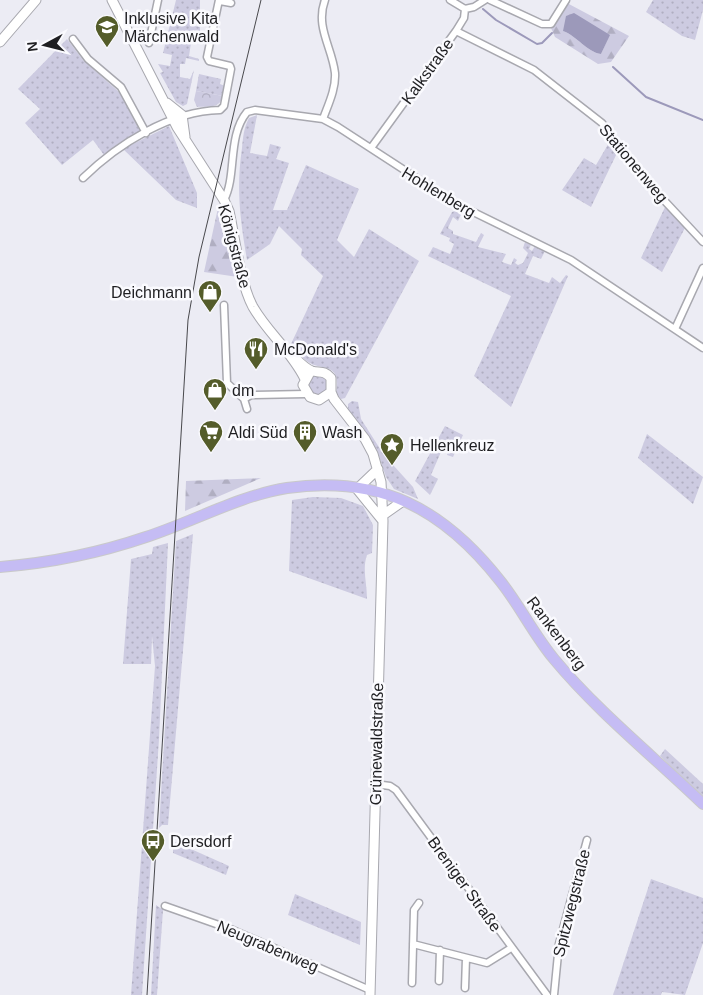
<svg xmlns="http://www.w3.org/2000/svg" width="703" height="995" font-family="Helvetica,sans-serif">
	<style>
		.grass { fill: url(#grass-dots) }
		.forest { fill: url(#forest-firs); fill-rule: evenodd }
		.park { fill: url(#park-crowns) }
		.water { fill: #9c99ba }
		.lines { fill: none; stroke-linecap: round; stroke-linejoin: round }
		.stream { stroke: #9c99ba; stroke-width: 2 }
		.street-casing { stroke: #a8a8af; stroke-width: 9 }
		.secondary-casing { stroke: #a8a8af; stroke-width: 11 }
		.primary-casing { stroke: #c9c9ca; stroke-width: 12 }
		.street { stroke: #fff; stroke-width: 6 }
		.secondary { stroke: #fff; stroke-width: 9 }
		.primary { stroke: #c5bcf4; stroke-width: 10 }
		.tram { stroke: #48484c; stroke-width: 1 }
		.labels { text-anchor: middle; stroke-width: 5; stroke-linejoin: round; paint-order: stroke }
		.poi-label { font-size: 16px; fill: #1f1f22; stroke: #fafafe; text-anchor: start }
		.street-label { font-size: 16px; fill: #1f1f22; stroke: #fafafe }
	</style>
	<defs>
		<pattern id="grass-dots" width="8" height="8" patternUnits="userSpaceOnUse" patternTransform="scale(1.25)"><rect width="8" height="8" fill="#cdcbe1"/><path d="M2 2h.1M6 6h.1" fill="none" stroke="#b0aec1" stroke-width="1.8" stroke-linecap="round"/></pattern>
		<pattern id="forest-firs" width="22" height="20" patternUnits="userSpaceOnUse" patternTransform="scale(1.25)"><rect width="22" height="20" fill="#cdcbe1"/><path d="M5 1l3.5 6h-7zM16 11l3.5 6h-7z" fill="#b0aec1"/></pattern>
		<pattern id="park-crowns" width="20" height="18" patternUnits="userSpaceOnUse" patternTransform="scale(1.25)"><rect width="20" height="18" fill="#cdcbe1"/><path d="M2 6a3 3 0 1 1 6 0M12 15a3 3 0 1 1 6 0" fill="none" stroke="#b0aec1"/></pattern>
	</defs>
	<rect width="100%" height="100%" fill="#ececf4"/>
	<path class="grass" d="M 176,0 L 200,0 L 200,13 L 195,26 L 200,27 L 200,31 L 193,30 L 189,56 L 199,59 L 199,61 L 186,58 L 185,64 L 180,64 L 180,77 L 190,79 L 194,70 L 187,104 L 183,106 L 176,102 L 160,73 L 163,72 L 158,64 L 170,66 L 172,55 L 163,53 Z
		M 653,0 L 703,0 L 703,10 L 695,40 L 682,36 L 646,12 Z
		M 67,39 L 83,60 L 119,92 L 141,132 L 104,155 L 93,140 L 62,165 L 25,123 L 40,109 L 18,89 Z
		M 199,74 L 221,79 L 220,84 L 225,86 L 223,96 L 196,91 Z
		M 257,115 L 250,153 L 267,156 L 270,144 L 281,147 L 276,159 L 289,163 L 273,210 L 287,210 L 306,165 L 359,189 L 337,240 L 354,257 L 369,229 L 419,261 L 345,398 L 341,399 L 336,393 C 342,362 322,371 308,362 C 302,358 296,351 290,346 L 323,276 L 301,255 L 302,249 L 279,226 L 270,244 L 247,260 C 240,218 236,189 242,148 C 243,137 244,127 249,118 Z
		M 169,126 L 197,193 L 197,208 L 176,200 L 123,149 Z
		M 610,141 L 618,151 L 591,207 L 562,190 L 584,158 L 596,165 Z
		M 666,205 L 686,226 L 662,272 L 641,258 Z
		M 458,210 L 462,212 L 458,221 L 453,217 L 448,228 L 453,231 L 453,234 L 476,242 L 481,233 L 484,235 L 478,247 L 506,254 L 502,262 L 511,265 L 514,258 L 517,260 L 515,263 L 518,265 L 523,263 L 528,253 L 523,248 L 525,242 L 531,245 L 529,249 L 532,251 L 535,246 L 545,251 L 541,259 L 533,256 L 525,274 L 549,283 L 552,277 L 560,283 L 566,275 L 568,276 L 511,407 L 474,376 L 511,296 L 428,256 L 433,247 L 450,254 L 454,244 L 449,241 L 450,238 L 440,234 L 452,212 Z
		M 319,374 L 328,380 L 327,391 L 318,396 L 308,391 L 307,381 L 312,375 Z
		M 352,401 L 358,402 L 361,419 L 384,455 L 413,487 L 418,499 L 394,489 L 386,477 L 377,450 L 348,410 L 348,404 Z
		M 445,426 L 463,435 L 453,457 L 447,455 L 449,447 L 444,445 L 431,475 L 438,479 L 430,495 L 415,481 Z
		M 647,434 L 703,477 L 693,504 L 638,458 Z
		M 313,497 L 341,498 L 363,506 L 373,525 L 372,553 L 367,555 C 362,569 367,583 367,599 L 289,571 L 292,500 Z
		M 193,534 L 168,825 L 162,825 L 159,828 L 176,541 Z
		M 168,543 L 159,739 L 142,995 L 131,995 L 155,666 L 152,636 L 151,664 L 123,664 L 131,559 L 152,554 L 153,547 Z
		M 665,749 L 703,784 L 703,798 L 660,756 Z
		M 173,841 L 229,866 L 226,875 L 173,853 Z
		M 651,879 L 703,898 L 703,943 L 685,995 L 662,992 L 661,995 L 613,995 Z
		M 295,894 L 361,922 L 360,945 L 288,915 Z
		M 156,905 L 163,910 L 157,995 L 151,995 Z"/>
	<path class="forest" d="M 567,3 L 629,36 L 611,62 L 598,64 L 555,37 L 551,28 ZM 563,31 L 609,36 L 601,54 C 587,52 577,36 563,31 Z
		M 218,208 L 223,217 L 238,277 L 204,272 Z
		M 261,478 L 185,511 L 186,481 Z"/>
	<path class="park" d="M 196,91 L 223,96 C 220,109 208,106 197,107 L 194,100 Z"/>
	<path class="water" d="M 574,13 L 610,35 L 601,54 C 587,52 577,36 563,31 L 566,16 Z"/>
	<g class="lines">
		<path class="stream" d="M 483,9 L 496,20 L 537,44 L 542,43 L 552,33
			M 613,67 L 646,97 L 703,120"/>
		<g class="street-casing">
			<path id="street" d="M 450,0 L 465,9
				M 490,0 L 542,24 L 551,24 L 566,0
				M 220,1 L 231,3
				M 465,9 L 474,7 L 485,0
				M 456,31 L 534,70 L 602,123 L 632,166 L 703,242
				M 73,39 L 88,59 L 121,87 L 146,133
				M 149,43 L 158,0
				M 323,119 C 328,105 336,89 335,73 C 332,47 315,27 325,0
				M 371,148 L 456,31 L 464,18 L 465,9
				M 83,178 C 118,144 170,111 220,110 L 224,106 L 231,69 L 230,66 L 209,61 L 207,57 L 219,0
				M 224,200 C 237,176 227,136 247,112 L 255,110 L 323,119 L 338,127 L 455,203 L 571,260 L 703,348
				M 224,305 L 227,383 L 244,399 L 247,409
				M 675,329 L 703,268
				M 244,399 L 251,395 L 306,394
				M 375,784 L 390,786 L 396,790 L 547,995
				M 165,906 L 233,930 L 370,990
				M 413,944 L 487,963 L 511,948
				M 439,981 L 440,950
				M 412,983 L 414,910 L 419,903
				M 465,988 L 466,958
				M 554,995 L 559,944 L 587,840"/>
		</g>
		<g class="secondary-casing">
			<path id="secondary" d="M 112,0 L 177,127 L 224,200 L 229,211 C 235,238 240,283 253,307 C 268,333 292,352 305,379
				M 0,42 L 36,0
				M 167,103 L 182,115 L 185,137
				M 286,350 C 294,356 303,368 312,371 C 320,373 324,370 331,378 L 331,392 L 334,399 L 365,439 L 373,454 L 381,482 L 383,521 L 370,995
				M 309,374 L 303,385 L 310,397 L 319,400 L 331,392
				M 378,469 L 357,489 L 383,521
				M 383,515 L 403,501"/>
		</g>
		<g class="primary-casing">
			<path id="primary" d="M 0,567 C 49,563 99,553 146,537 C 190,523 241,495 287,488 C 381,475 444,509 501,582 C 520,606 534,635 554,659 C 598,712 653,756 703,804"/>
		</g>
		<use href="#street" class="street"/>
		<use href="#secondary" class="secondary"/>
		<use href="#primary" class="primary"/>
		<path class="tram" d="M 147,995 L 188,320 L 199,257 L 261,0"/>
	</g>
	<defs>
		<g id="school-pin" transform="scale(1.25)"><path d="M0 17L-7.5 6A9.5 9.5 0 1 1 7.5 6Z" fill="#545c2a" stroke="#fafafe"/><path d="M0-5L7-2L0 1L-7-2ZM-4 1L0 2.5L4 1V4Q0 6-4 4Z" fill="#fff"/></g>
		<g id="shop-pin" transform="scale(1.25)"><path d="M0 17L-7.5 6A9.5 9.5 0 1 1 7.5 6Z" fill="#545c2a" stroke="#fafafe"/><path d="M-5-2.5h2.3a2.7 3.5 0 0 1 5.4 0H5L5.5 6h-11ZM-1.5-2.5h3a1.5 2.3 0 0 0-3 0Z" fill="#fff"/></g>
		<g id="restaurant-pin" transform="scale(1.25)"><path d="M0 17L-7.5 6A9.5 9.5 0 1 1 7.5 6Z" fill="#545c2a" stroke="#fafafe"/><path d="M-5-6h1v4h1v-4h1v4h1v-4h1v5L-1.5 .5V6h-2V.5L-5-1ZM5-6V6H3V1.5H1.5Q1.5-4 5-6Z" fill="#fff"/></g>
		<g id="supermarket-pin" transform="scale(1.25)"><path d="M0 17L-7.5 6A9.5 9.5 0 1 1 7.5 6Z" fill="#545c2a" stroke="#fafafe"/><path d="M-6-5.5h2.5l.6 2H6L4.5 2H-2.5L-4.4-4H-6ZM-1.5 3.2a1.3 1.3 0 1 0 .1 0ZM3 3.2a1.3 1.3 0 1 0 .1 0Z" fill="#fff"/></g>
		<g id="building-pin" transform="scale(1.25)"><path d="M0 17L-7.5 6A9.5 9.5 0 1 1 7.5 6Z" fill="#545c2a" stroke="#fafafe"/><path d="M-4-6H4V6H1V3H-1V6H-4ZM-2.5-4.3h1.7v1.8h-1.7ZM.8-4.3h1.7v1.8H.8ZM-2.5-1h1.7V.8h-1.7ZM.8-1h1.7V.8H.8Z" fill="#fff"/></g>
		<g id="sight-pin" transform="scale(1.25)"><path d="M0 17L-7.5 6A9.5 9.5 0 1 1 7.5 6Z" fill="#545c2a" stroke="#fafafe"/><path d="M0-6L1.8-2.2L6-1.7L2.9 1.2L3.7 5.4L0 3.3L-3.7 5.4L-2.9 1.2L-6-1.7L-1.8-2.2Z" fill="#fff"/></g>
		<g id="bus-pin" transform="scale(1.25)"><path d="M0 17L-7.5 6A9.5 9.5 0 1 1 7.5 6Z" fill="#545c2a" stroke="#fafafe"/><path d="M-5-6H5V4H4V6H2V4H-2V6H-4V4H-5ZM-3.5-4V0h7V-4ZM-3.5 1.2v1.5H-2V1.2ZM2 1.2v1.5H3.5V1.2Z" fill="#fff"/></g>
	</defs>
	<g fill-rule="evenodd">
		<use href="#school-pin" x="107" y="27"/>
		<use href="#shop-pin" x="210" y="292"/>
		<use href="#restaurant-pin" x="256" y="349"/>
		<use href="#shop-pin" x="215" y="390"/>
		<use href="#supermarket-pin" x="211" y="432"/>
		<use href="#building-pin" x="305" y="432"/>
		<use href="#sight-pin" x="392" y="445"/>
		<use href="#bus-pin" x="153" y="841"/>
	</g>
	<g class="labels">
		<g class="poi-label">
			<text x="124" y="24">Inklusive Kita<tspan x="124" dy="18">Märchenwald</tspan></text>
			<text x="192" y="298" text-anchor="end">Deichmann</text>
			<text x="274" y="355">McDonald's</text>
			<text x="232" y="396">dm</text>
			<text x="228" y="438">Aldi Süd</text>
			<text x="322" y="438">Wash</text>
			<text x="410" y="451">Hellenkreuz</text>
			<text x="170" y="847">Dersdorf</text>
		</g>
		<g class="street-label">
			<text transform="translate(427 71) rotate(-54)" y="6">Kalkstraße</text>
			<text transform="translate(634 163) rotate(50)" y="6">Stationenweg</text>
			<text transform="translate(439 192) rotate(31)" y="6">Hohlenberg</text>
			<text transform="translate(235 246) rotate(75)" y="6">Königstraße</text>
			<text transform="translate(557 633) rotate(53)" y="6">Rankenberg</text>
			<text transform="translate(376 744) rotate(-89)" y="6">Grünewaldstraße</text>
			<text transform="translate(465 884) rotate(54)" y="6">Breniger Straße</text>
			<text transform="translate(571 903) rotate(-76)" y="6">Spitzwegstraße</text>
			<text transform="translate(268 946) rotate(23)" y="6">Neugrabenweg</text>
		</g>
	</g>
	<g transform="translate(45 45) rotate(263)" stroke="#fafafe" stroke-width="4" paint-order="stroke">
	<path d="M0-4L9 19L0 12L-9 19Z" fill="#1f1f22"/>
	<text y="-8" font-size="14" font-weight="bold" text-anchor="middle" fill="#1f1f22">N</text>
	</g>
</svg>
